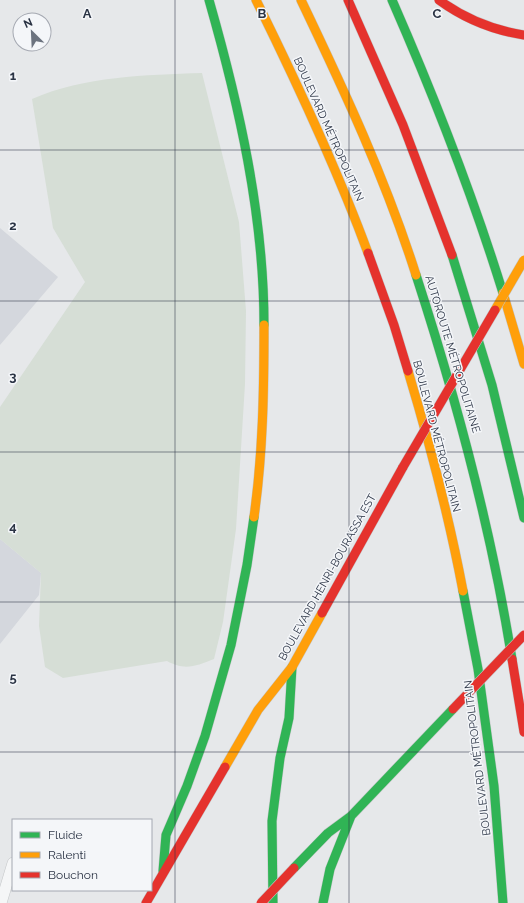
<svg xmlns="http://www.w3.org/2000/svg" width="524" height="903" font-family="Raleway,sans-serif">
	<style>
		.built { fill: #d4d7dd }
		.green { fill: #d6ded6 }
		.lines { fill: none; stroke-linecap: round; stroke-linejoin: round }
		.street-casing { stroke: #c4c6c8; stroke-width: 12 }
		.fast-casing { stroke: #c4c6c8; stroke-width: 10 }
		.slow-casing { stroke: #c4c6c8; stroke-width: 10 }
		.jam-casing { stroke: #c4c6c8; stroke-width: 10 }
		.street { stroke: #f5f6f7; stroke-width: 11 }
		.fast { stroke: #30b455; stroke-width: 9 }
		.slow { stroke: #ff9f0a; stroke-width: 9 }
		.jam { stroke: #e5322d; stroke-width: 9 }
		.slow-bridge-casing { stroke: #c2c5c8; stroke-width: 10; stroke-linecap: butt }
		.jam-bridge-casing { stroke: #c2c5c8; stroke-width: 10; stroke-linecap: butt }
		.slow-bridge { stroke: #ff9f0a; stroke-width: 9 }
		.jam-bridge { stroke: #e5322d; stroke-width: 9 }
		.grid { fill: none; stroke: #2b3445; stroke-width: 1; stroke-opacity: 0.55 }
		.labels { text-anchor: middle; stroke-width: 3; stroke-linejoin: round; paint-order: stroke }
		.street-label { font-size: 11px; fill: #2b3445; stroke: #f4f6f9 }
		.grid-label { font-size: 13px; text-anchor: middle; font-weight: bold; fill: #2b3445; stroke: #f4f6f9; stroke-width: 3; stroke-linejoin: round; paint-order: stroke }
	</style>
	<rect width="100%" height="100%" fill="#e6e8ea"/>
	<path class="built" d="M 0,228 L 58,277 L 0,345 Z
		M 0,539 L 41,573 L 39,595 L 0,644 Z"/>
	<path class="green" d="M 202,73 L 239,222 L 246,311 L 245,384 L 236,529 L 223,622 L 214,659 C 196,666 185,671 167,661 L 63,678 L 45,667 L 39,626 L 41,573 L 0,539 L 0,407 L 85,282 L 53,228 L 32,99 C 85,76 145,75 202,73 Z"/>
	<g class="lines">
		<g class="street-casing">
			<path id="street" d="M 1,903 L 13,863"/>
		</g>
		<g class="fast-casing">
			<path id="fast" d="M 209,0 C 239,105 264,215 264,325
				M 392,0 C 434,96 472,193 503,293
				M 452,255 L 492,385 L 524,518
				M 416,275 C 457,401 491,528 512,659
				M 463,591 L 478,669 L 494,786 L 503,903
				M 294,868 L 328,833 L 351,816 L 453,709
				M 163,871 L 166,835 L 187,786 L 205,736 L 231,645 L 247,565 L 254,517
				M 273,903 L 272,821 L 280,758 L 289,718 L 292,667
				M 323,903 L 330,869 L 351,816"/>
		</g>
		<g class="slow-casing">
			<path id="slow" d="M 256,0 C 297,83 336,166 368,253
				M 301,0 C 344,90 386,180 416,275
				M 503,293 L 524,364
				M 408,371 C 430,444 449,517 463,591
				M 254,517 C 263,453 264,390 264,325
				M 225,767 L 258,710 L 292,667 L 322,613"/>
		</g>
		<g class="jam-casing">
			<path id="jam" d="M 348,0 L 403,125 L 452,255
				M 439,0 C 465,19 492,30 524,35
				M 368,253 L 394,325 L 408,371
				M 322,613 L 403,467
				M 512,659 L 524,732
				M 146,903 L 225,767"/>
		</g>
		<use href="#street" class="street"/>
		<use href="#fast" class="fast"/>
		<use href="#slow" class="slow"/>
		<use href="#jam" class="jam"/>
		<g class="slow-bridge-casing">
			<path id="slow-bridge" d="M 495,310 L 524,260"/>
		</g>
		<g class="jam-bridge-casing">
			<path id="jam-bridge" d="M 403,467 L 495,310
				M 453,709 L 524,635
				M 261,903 L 294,868"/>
		</g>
		<use href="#slow-bridge" class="slow-bridge"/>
		<use href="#jam-bridge" class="jam-bridge"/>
	</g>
	<path class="grid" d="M 175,0 L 175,903M 349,0 L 349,903M 0,150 L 524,150M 0,301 L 524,301M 0,452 L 524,452M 0,602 L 524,602M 0,752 L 524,752"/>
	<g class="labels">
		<g class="street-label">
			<text transform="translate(329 129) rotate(66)" y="4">BOULEVARD MÉTROPOLITAIN</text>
			<text transform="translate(453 354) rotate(73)" y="4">AUTOROUTE MÉTROPOLITAINE</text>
			<text transform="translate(437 436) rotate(75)" y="4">BOULEVARD MÉTROPOLITAIN</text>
			<text transform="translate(327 577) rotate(-61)" y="4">BOULEVARD HENRI-BOURASSA EST</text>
			<text transform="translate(477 758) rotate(-97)" y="4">BOULEVARD MÉTROPOLITAIN</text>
		</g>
	</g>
	<g class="grid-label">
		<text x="87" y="18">A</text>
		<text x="262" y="18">B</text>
		<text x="437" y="18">C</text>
		<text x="13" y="80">1</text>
		<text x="13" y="230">2</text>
		<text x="13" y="381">3</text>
		<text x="13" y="531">4</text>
		<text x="13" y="682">5</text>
	</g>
	<rect x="12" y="819" width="140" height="72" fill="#f4f6f9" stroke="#a4a8b1"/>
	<rect x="20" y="832" width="20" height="6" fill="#30b455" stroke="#a4a8b1"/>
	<text x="48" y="839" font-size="12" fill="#2b3445">Fluide</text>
	<rect x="20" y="852" width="20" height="6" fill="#ff9f0a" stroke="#a4a8b1"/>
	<text x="48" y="859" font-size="12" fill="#2b3445">Ralenti</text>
	<rect x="20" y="872" width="20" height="6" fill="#e5322d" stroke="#a4a8b1"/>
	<text x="48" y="879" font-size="12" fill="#2b3445">Bouchon</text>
	<g transform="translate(32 32) rotate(336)"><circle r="19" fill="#f4f6f9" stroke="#a4a8b1"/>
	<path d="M0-3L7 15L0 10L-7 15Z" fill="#6c737f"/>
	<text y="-6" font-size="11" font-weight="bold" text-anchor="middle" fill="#2b3445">N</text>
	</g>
</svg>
